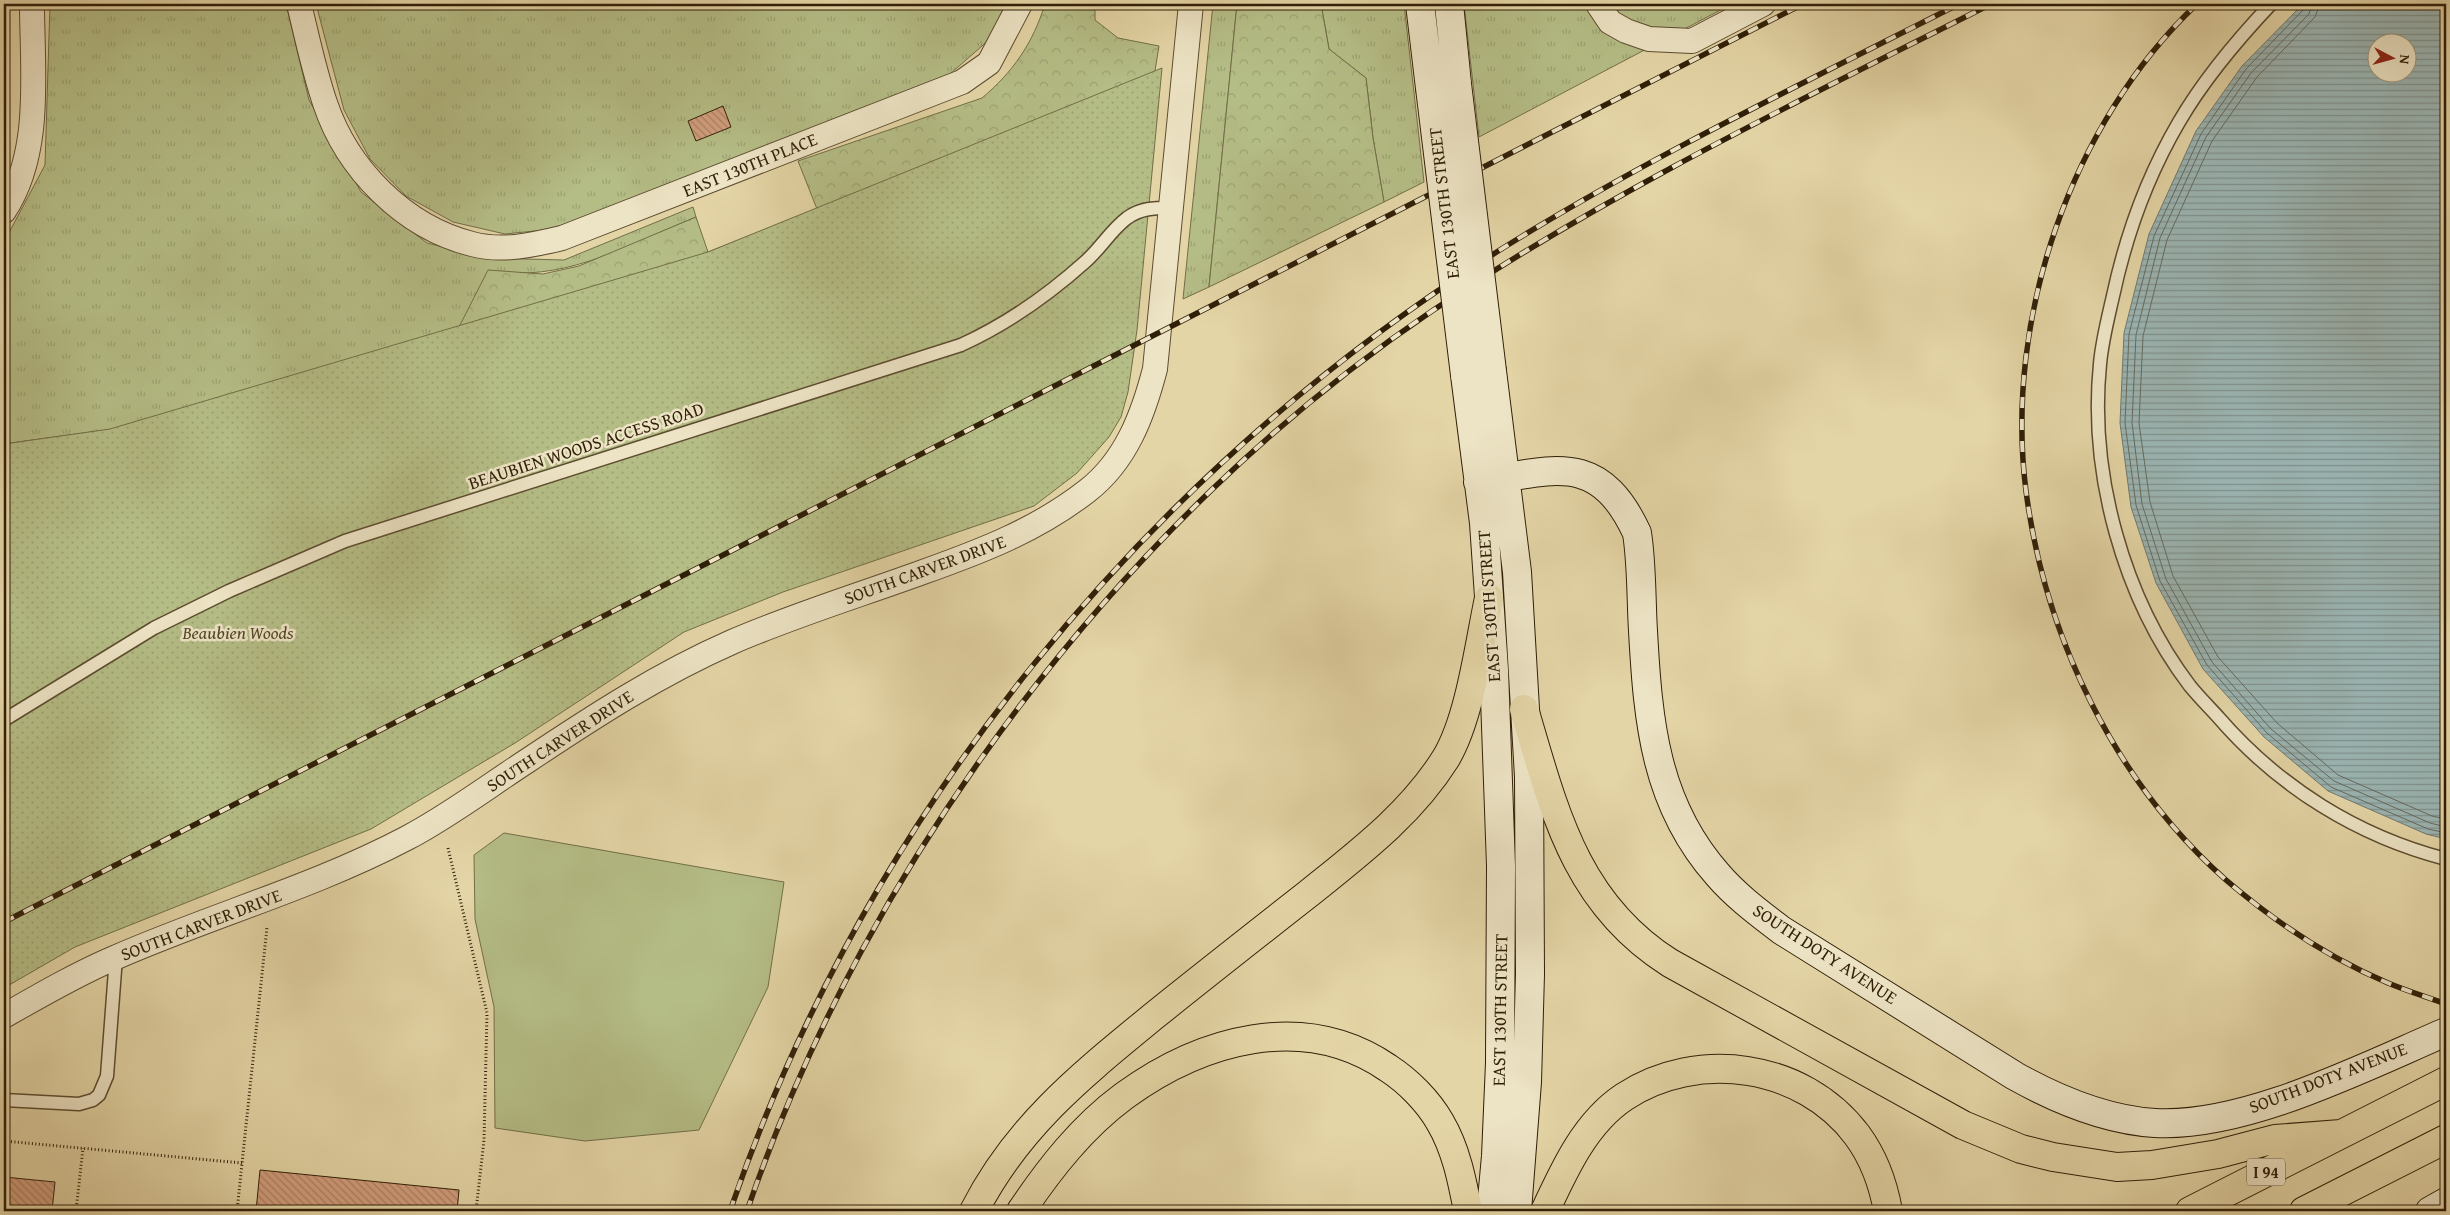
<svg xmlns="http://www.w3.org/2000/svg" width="2450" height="1215" font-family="'Gentium Book Plus',serif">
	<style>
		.grass { fill: url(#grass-tufts); stroke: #726e47 }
		.forest { fill: url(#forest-crowns); stroke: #726e47 }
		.park { fill: url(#park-dots); stroke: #726e47 }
		.garden { fill: #b5bd86; stroke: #726e47 }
		.water { fill: url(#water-rules); stroke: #70796f; fill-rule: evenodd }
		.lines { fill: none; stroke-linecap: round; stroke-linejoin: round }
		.shore { stroke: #666a5e; stroke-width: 1 }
		.building { fill: url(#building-back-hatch); stroke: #301f08 }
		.lane-casing { stroke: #5d4c30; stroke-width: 15 }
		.street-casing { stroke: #5d4c30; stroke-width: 26 }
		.secondary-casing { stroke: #301f08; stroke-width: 30 }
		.highway-casing { stroke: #301f08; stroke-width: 30 }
		.path { stroke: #301f08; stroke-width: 3; stroke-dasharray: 1 2.5; stroke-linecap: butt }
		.lane { stroke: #ede4c5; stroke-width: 12 }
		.street { stroke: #ede4c5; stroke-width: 24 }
		.secondary { stroke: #ede4c5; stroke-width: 28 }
		.highway { stroke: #e4d5a6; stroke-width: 28 }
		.rail-casing { stroke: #301f08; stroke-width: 5.5 }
		.rail { stroke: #ede4c5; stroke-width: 4; stroke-dasharray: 11; stroke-linecap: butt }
		.secondary-bridge-casing { stroke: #301f08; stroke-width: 30; stroke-linecap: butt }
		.secondary-bridge { stroke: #ede4c5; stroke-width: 28 }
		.labels { text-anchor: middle; stroke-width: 5; stroke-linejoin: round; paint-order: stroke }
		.shield { fill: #ede4c5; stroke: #695a41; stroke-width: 1 }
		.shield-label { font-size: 16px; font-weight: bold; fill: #301f08 }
		.street-label { font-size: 18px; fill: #301f08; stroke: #ede4c5 }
		.park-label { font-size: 18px; font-style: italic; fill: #514628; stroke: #ede4c5 }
	</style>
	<defs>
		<pattern id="grass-tufts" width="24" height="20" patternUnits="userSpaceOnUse" patternTransform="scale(1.25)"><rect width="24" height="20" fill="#b5bd86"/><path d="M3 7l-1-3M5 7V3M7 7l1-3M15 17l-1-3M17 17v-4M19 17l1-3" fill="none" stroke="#9ca272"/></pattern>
		<pattern id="forest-crowns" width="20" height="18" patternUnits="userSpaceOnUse" patternTransform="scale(1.25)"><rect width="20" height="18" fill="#b5bd86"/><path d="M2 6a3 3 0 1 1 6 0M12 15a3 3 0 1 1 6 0" fill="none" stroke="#9ca272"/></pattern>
		<pattern id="park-dots" width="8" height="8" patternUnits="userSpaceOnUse" patternTransform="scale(1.25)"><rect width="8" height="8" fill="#b5bd86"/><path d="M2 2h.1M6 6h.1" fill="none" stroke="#9ca272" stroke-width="1.8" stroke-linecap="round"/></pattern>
		<pattern id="water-rules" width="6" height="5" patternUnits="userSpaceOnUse" patternTransform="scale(1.25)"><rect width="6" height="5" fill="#9bb5b3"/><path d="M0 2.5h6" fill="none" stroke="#7f9390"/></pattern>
		<pattern id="building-back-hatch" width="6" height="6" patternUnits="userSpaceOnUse" patternTransform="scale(1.25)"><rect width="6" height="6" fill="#d39f7e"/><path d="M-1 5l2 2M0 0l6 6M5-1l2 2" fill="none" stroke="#ac8165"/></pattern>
	</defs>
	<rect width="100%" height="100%" fill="#e4d5a6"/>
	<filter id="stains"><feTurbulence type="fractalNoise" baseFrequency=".004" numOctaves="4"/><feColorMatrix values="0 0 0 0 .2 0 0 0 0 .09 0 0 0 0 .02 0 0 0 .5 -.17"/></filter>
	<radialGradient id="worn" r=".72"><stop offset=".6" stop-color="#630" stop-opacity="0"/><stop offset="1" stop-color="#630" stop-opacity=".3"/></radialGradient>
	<path class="grass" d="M 50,4 L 286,4 L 309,100 L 361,192 L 427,243 L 488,258 L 564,260 L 693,207 L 696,217 C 639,240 581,274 518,273 L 429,386 L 4,444 L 4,242 L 45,165 Z
		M 316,4 L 1006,4 L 990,39 L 950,74 L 554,229 L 505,234 L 453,222 L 406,196 L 370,159 L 344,110 Z
		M 1213,4 L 1237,4 L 1209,287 L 1183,299 Z
		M 1321,4 L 1404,4 L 1424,182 L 1384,202 L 1373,138 L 1366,78 L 1329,49 Z
		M 1464,4 L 1732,4 L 1479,137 Z"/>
	<path class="forest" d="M 1045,4 L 1095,4 L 1095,20 L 1118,38 L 1159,46 L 1153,83 L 581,381 L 4,444 L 429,386 L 488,270 L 543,274 L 579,266 L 696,217 L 708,252 L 817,209 L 798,161 L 982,98 C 1013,72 1033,43 1045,4 Z
		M 1237,4 L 1321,4 L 1329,49 L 1366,78 L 1373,138 L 1384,202 L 1209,287 Z"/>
	<path class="park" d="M 1162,68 L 1137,330 L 1128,392 L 1121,417 L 1109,437 L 1077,473 L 1034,506 L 783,592 L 684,632 L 515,743 L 371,829 L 75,947 L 4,988 L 4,444 L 110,429 L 708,252 Z"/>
	<path class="garden" d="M 504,833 L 784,882 L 768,987 L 699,1130 L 585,1141 L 495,1128 L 494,1007 L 475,919 L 474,855 Z"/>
	<path class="water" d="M 2303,4 L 2446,4 L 2446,839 L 2426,834 L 2328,791 L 2264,737 L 2203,669 L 2156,583 L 2131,507 L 2120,423 L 2124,333 L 2149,234 L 2196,131 L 2242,66 ZM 2378,42 L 2408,42 L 2408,72 L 2378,72 Z"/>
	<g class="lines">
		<path class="shore" d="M 2306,4 L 2304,9 L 2246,69 L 2201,134 L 2154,236 L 2129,334 L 2125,423 L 2136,505 L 2160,581 L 2207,665 L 2267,733 L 2331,787 L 2428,829 L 2446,833
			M 2312,4 L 2309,14 L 2251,73 L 2206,137 L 2160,238 L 2136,335 L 2132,423 L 2142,504 L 2166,579 L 2212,662 L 2271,729 L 2334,781 L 2430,823 L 2446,827
			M 2320,4 L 2315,17 L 2257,77 L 2212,141 L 2167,240 L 2143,336 L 2139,423 L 2150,502 L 2173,576 L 2218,657 L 2277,723 L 2338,775 L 2432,816 L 2446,819"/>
	</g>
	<path class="building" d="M 723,106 L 731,127 L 696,141 L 688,121 Z
		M 260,1170 L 459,1190 L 457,1211 L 256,1211 Z
		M 4,1177 L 55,1182 L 52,1211 L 4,1211 Z"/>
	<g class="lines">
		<g class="lane-casing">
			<path id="lane" d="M 2271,4 C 2237,40 2204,79 2179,122 C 2148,175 2126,235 2113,296 C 2108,318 2102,341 2100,364 C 2089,473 2123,598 2190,686 C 2199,697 2209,707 2219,718 C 2279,787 2357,836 2446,859
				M 4,720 L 154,628 L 229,591 L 345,541 L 961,345 C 1007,324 1047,296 1085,262 C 1100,249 1111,230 1127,218 C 1141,208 1154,208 1170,208
				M 4,1100 L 79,1104 L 93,1100 L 99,1095 L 107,1076 L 116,957"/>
		</g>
		<g class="street-casing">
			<path id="street" d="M 299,4 C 307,37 314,71 325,103 C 347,169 404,227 472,244 C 502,252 533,245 562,238 L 962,82 L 989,63 L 1020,4
				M 1598,4 L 1610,22 L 1626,31 L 1649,39 L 1692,41 L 1763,4
				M 4,211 C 43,152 32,70 32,4
				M 4,1016 C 39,996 75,975 112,959 C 209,916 312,888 407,838 C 449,816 487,787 527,761 C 593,717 659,674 732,642 C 794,615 860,595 923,572 C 982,551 1037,530 1087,491 C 1126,461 1143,415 1155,369 L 1191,4"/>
		</g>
		<g class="secondary-casing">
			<path id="secondary" d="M 1420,4 L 1430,88
				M 1449,4 L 1457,84
				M 1492,371 L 1517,572 L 1529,777 L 1530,974 L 1527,1082 L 1517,1211
				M 1465,375 L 1484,523 L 1494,670 L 1501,866 L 1500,1063 L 1496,1156 L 1491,1211
				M 1478,482 C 1552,471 1598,449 1637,533 C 1642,565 1641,598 1643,631 C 1648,722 1655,804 1718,875 C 1736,896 1759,913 1781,930 L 2015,1076 C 2058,1100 2105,1120 2155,1123 C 2245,1128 2364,1067 2446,1032
				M 2430,1211 L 2446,1202"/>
		</g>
		<g class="highway-casing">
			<path id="highway" d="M 1524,709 C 1554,810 1575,903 1670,963 L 1963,1125 L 2021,1149 L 2053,1157 L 2117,1167 L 2152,1165 L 2218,1154 L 2275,1139 L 2341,1134
				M 974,1211 C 1018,1125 1082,1075 1155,1015 C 1206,974 1257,934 1308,894 C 1359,853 1411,814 1446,758 C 1470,718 1479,645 1489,598
				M 1021,1211 C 1050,1168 1082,1127 1124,1096 C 1201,1040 1303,1010 1388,1068 C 1408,1081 1428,1101 1440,1122 C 1456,1149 1462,1180 1468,1211
				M 1545,1211 C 1564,1170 1585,1123 1624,1097 C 1697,1049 1803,1063 1857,1135 C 1874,1158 1883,1183 1888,1211
				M 2190,1211 L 2446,1081
				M 2304,1211 L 2446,1139"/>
		</g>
		<path class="path" d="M 448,848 L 487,1013 L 484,1140 L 476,1211
			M 4,1141 L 242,1163
			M 76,1211 L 83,1148
			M 237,1211 L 267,927"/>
		<use href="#lane" class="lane"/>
		<use href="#street" class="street"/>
		<use href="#secondary" class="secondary"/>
		<use href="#highway" class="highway"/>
		<g class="rail-casing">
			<path id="rail" d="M 2197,4 C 2071,123 2004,319 2026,491 C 2045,637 2115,782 2226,880 C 2275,922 2329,958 2388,983 C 2407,991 2427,997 2446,1004
				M 4,922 L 1803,4
				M 730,1211 C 867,812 1146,472 1503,248 C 1649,157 1806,82 1959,4
				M 747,1211 C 867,860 1123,519 1432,311 C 1609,192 1801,100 1991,4"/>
		</g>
		<use href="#rail" class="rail"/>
		<g class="secondary-bridge-casing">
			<path id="secondary-bridge" d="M 1457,84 L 1492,371
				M 1430,88 L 1465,375"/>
		</g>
		<use href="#secondary-bridge" class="secondary-bridge"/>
	</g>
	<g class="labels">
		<rect class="shield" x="2247" y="1158.5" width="38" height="27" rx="4"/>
		<g class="shield-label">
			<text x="2266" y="1178">I 94</text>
		</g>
		<g class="street-label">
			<text transform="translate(750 165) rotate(-22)" y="6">EAST 130TH PLACE</text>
			<text transform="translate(1444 203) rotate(-97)" y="6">EAST 130TH STREET</text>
			<text transform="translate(586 446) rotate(-18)" y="6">BEAUBIEN WOODS ACCESS ROAD</text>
			<text transform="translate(925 570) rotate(-20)" y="6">SOUTH CARVER DRIVE</text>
			<text transform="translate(1489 606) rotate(-94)" y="6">EAST 130TH STREET</text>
			<text transform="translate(560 741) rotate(-33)" y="6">SOUTH CARVER DRIVE</text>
			<text transform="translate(201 925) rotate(-21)" y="6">SOUTH CARVER DRIVE</text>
			<text transform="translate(1825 954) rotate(33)" y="6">SOUTH DOTY AVENUE</text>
			<text transform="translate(1500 1010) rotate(-89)" y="6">EAST 130TH STREET</text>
			<text transform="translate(2328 1078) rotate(-21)" y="6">SOUTH DOTY AVENUE</text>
		</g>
		<g class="park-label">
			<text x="238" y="639">Beaubien Woods</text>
		</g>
	</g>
	<rect width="2450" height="1215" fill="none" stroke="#e4d5a6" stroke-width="20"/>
	<rect x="5" y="5" width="2440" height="1205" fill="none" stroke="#301f08" stroke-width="2.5"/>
	<rect x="10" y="10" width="2430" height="1195" fill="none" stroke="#301f08"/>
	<g transform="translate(2392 58) rotate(96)"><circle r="24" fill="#ede4c5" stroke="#a19579"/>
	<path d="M0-4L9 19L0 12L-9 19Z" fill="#8f2418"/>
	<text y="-8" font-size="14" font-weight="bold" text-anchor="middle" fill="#301f08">N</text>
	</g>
	<rect width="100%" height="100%" filter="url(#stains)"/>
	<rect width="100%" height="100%" fill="url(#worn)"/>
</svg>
